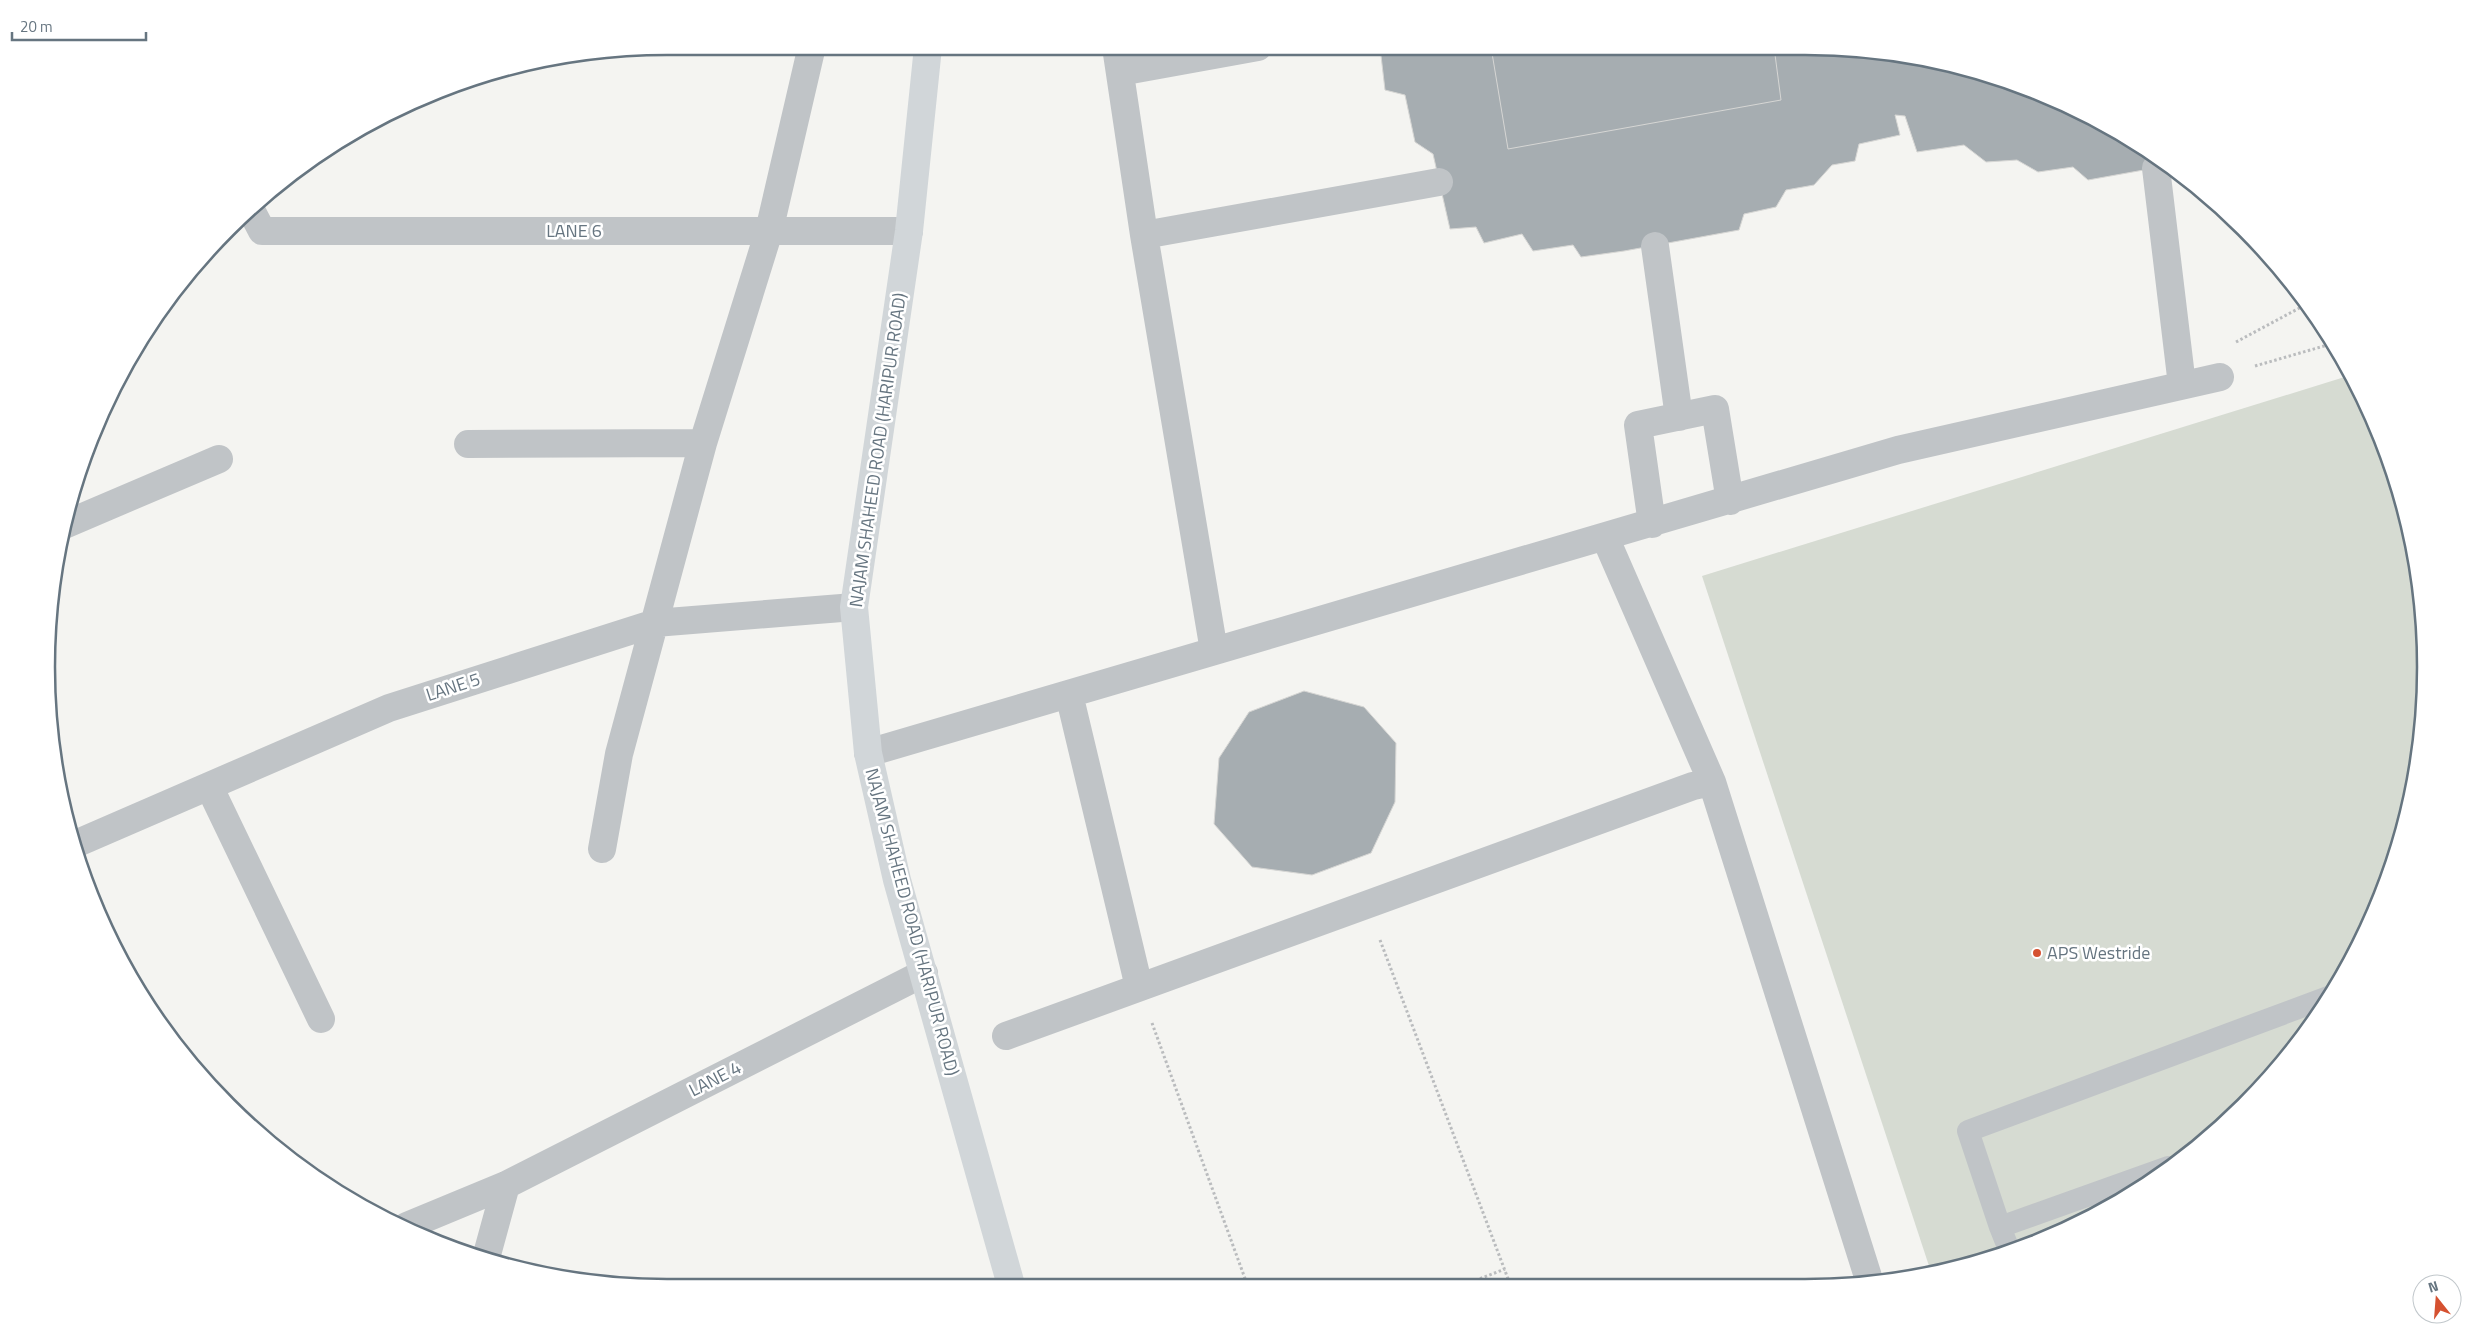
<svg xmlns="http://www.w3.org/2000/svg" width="2472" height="1334" font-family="'Titillium Web',sans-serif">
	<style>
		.green { fill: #d6dbd2 }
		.building { fill: #a6adb1; stroke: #d6d6d4 }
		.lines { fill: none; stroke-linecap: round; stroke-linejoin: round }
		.path { stroke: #babcbe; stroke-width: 3; stroke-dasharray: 2.5 2.5; stroke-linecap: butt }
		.service { stroke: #c0c4c7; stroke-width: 22 }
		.minor { stroke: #c0c4c7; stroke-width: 28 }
		.secondary { stroke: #d1d6d9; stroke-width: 28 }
		.poi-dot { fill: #d55130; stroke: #fff; stroke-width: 2 }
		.labels { text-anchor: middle; stroke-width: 5; stroke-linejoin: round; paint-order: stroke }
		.street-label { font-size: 18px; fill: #667580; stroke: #fff }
		.poi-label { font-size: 18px; fill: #667580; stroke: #fff; text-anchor: start }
		.rim { fill: none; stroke: #667580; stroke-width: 2.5 }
	</style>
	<rect width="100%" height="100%" fill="#f4f4f1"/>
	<path class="green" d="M 2351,375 L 2362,392 L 2405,506 L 2424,626 L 2420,748 L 2393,866 L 2343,977 L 2272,1077 L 2150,1183 L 2005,1255 L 1931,1272 L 1702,576 Z"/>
	<path class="building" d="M 1380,47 L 1845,48 L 1966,67 L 2115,129 L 2166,166 L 2088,180 L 2073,167 L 2038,172 L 2017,160 L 1986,162 L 1964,145 L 1917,152 L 1905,116 L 1895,115 L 1900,135 L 1859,144 L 1855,161 L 1832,165 L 1814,185 L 1786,190 L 1776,207 L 1744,214 L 1739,230 L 1624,251 L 1581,257 L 1573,245 L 1533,251 L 1522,234 L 1484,243 L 1476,227 L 1450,229 L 1433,154 L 1415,142 L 1405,95 L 1385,90 Z
		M 1491,47 L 1774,47 L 1781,100 L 1508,149 Z
		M 1304,691 L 1364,707 L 1396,743 L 1395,802 L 1371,853 L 1312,875 L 1252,867 L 1214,824 L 1219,758 L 1249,712 Z"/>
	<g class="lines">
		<path class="path" d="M 2236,342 L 2307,304
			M 2255,366 L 2331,344
			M 1380,940 L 1510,1284
			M 1152,1023 L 1247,1284
			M 1466,1284 L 1505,1269"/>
		<path class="service" d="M 2168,1167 L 2000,1227 L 1968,1131 L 2328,997
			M 2000,1227 L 2010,1252"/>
		<path class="minor" d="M 1116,47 L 1144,235 L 1214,651
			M 1120,72 L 1258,47
			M 2156,168 L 2182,385
			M 251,210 L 262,231 L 909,231
			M 1144,235 L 1439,182
			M 1655,246 L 1679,417
			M 468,444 L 703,443
			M 1652,524 L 1638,425 L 1715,409 L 1730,501
			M 64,525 L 219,459
			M 1605,537 L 1712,782 L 1870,1283
			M 1069,694 L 1139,987
			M 868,753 L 1898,450 L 2220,377
			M 209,786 L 321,1019
			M 73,845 L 389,708 L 655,623 L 854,607
			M 602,849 L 619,754 L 703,443 L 769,231 L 812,46
			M 1006,1036 L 1693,786 L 1712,782
			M 407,1226 L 506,1185 L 924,973
			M 486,1258 L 506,1185"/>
		<path class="secondary" d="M 928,47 L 909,231 L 854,607 L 868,753 L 897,880 L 1011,1285"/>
	</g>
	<circle class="poi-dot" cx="2037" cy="953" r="5"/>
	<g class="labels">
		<g class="street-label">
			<text x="574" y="237">LANE 6</text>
			<text transform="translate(878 450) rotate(-82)" y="6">NAJAM SHAHEED ROAD (HARIPUR ROAD)</text>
			<text transform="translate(453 687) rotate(-18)" y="6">LANE 5</text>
			<text transform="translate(912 922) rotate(75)" y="6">NAJAM SHAHEED ROAD (HARIPUR ROAD)</text>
			<text transform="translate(715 1079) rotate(-27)" y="6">LANE 4</text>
		</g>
		<g class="poi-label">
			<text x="2047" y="959">APS Westride</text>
		</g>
	</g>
	<path d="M0 0H2472V1334H0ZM667 55H1805A612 612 0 0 1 2417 667V667A612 612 0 0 1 1805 1279H667A612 612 0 0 1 55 667V667A612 612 0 0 1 667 55Z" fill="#fff" fill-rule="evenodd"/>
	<path class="rim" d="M667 55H1805A612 612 0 0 1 2417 667V667A612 612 0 0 1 1805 1279H667A612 612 0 0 1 55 667V667A612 612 0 0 1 667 55Z"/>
	<g transform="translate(2437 1299) rotate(343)"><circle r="24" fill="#ffffff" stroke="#c2c8cc"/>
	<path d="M0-4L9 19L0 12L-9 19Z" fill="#d55130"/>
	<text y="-8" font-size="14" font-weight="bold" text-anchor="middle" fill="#667580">N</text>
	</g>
	<path d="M12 32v8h134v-8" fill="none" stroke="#667580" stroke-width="2.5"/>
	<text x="20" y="32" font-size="15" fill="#667580" stroke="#ffffff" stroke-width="4" paint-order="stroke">20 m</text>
</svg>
